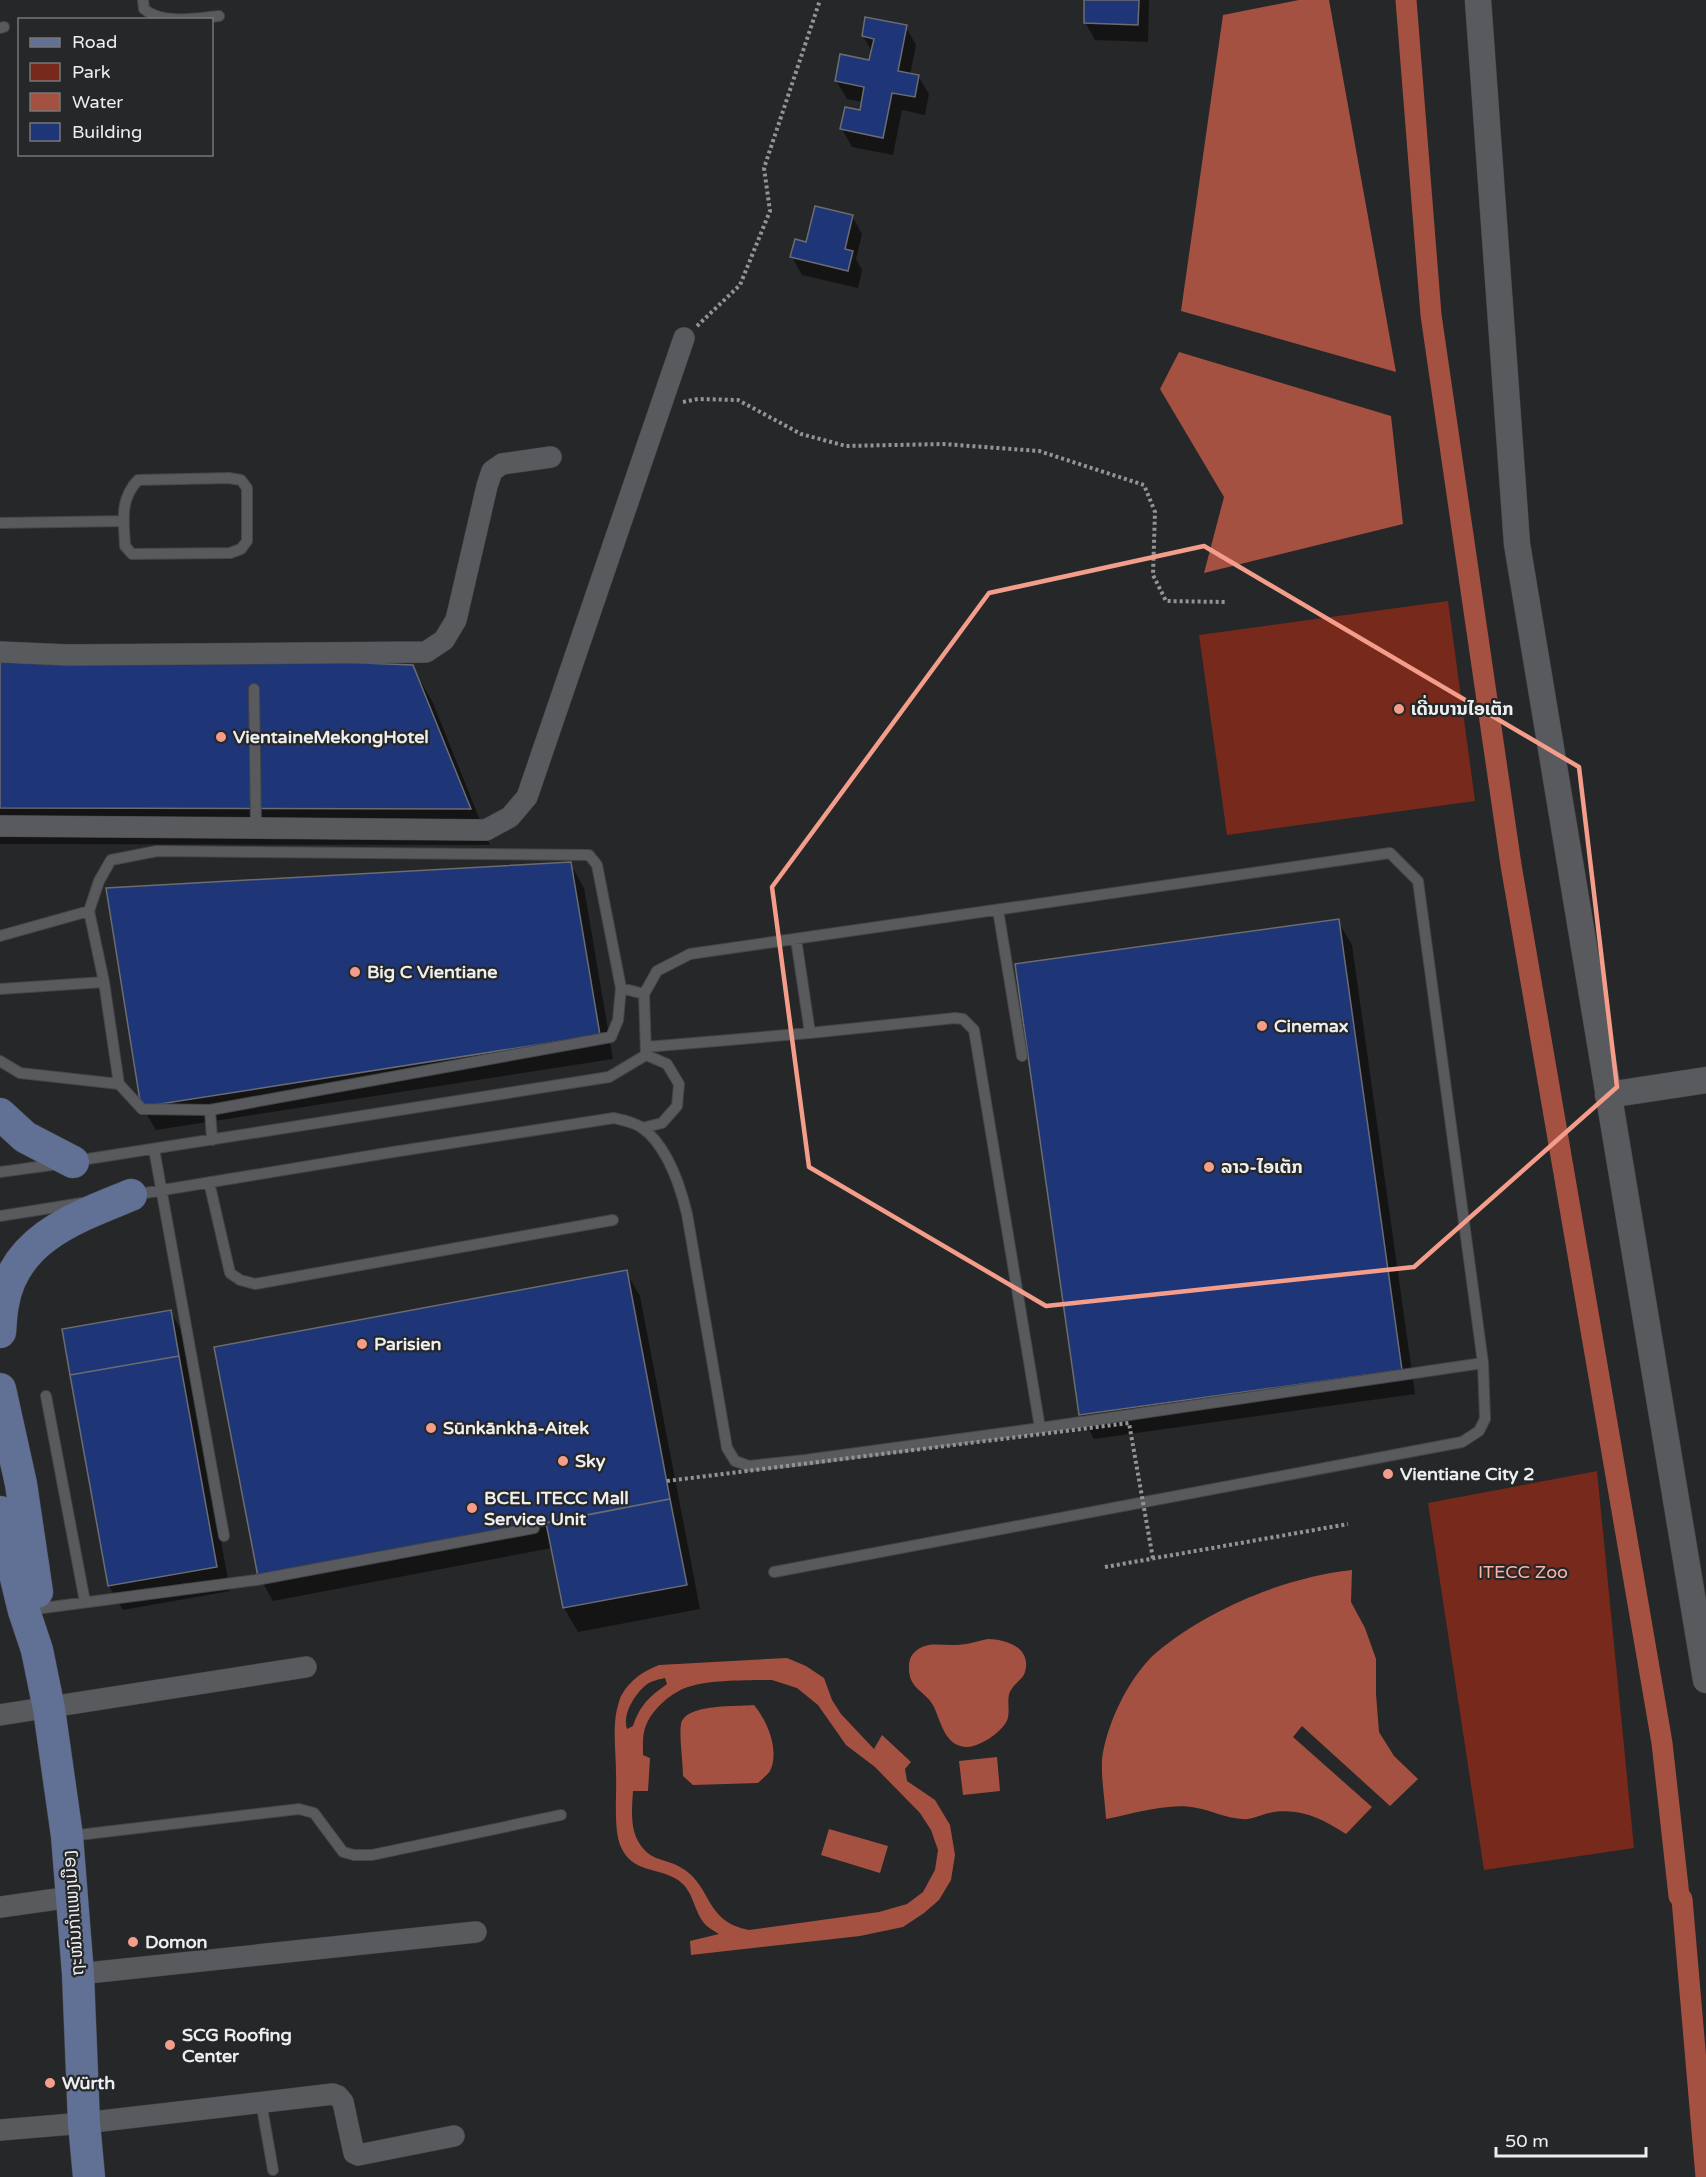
<svg xmlns="http://www.w3.org/2000/svg" width="1706" height="2177" font-family="'Varela Round','Noto Sans Lao',sans-serif">
	<style>
		.green { fill: #77291b }
		.water { fill: #a55141; fill-rule: evenodd }
		.shadow { fill: #0007 }
		.lines { fill: none; stroke-linecap: round; stroke-linejoin: round }
		.canal { stroke: #a55141; stroke-width: 21 }
		.building { fill: #1e3677; stroke: #6b6c6f; stroke-width: 1.5 }
		.service-casing { stroke: #444547; stroke-width: 12 }
		.minor-casing { stroke: #444547; stroke-width: 22 }
		.tertiary-casing { stroke: #444547; stroke-width: 27 }
		.primary-casing { stroke: #444547; stroke-width: 33 }
		.path { stroke: #939496; stroke-width: 4; stroke-dasharray: 3 3; stroke-linecap: butt }
		.service { stroke: #595a5d; stroke-width: 10 }
		.minor { stroke: #595a5d; stroke-width: 21 }
		.tertiary { stroke: #595a5d; stroke-width: 26 }
		.primary { stroke: #617095; stroke-width: 32 }
		.path-bridge { stroke: #939496; stroke-width: 4; stroke-dasharray: 3 3; stroke-linecap: butt }
		.marked { fill: none; stroke: #f49d8b; stroke-width: 4.5; stroke-linejoin: round }
		.poi-dot { fill: #f49d8b; stroke: #262729; stroke-width: 2 }
		.labels { text-anchor: middle; stroke-width: 4.5; stroke-linejoin: round; paint-order: stroke }
		.poi-label { font-size: 18px; font-weight: bold; fill: #edeeef; stroke: #262729; text-anchor: start }
		.park-label { font-size: 18px; fill: #fcb4a5; stroke: #262729 }
		.street-label { font-size: 18px; fill: #edeeef; stroke: #262729 }
	</style>
	<rect width="100%" height="100%" fill="#262729"/>
	<path class="green" d="M 1448,601 L 1475,801 L 1227,835 L 1199,635 Z
		M 1597,1471 L 1634,1848 L 1484,1870 L 1428,1503 Z"/>
	<path class="water" d="M 1299,0 L 1329,0 L 1396,372 L 1181,311 L 1223,15 Z
		M 1179,352 L 1391,416 L 1403,524 L 1204,573 L 1224,497 L 1160,389 Z
		M 1352,1570 L 1351,1602 L 1365,1628 L 1376,1659 L 1376,1694 L 1379,1732 L 1394,1756 L 1418,1779 L 1390,1806 L 1302,1726 L 1293,1737 L 1372,1807 L 1346,1834 C 1321,1818 1299,1807 1269,1813 C 1260,1815 1251,1820 1242,1819 C 1225,1818 1213,1811 1197,1808 C 1169,1802 1134,1814 1106,1819 C 1105,1800 1101,1779 1102,1760 C 1106,1724 1130,1675 1157,1652 C 1208,1609 1286,1577 1352,1570 Z
		M 988,1639 C 1006,1639 1032,1648 1025,1672 C 1023,1679 1014,1684 1011,1690 C 1006,1697 1010,1709 1008,1717 C 1006,1730 979,1748 966,1747 C 945,1746 941,1722 934,1707 C 926,1690 908,1690 909,1666 C 909,1662 910,1657 913,1654 C 925,1640 941,1646 956,1645 C 966,1645 978,1641 988,1639 Z
		M 787,1658 L 806,1666 L 824,1678 L 832,1700 L 841,1714 L 874,1749 L 882,1735 L 911,1762 L 905,1769 L 907,1781 L 935,1800 L 950,1825 L 955,1855 L 951,1880 L 939,1900 L 924,1913 L 903,1927 L 860,1936 L 691,1955 L 690,1941 L 719,1934 C 714,1931 707,1927 704,1923 C 693,1909 694,1891 678,1880 C 658,1867 632,1873 621,1847 C 613,1830 617,1793 616,1774 C 616,1754 613,1733 616,1714 C 617,1708 619,1701 621,1696 C 630,1680 643,1671 659,1665 ZM 665,1678 L 667,1684 C 649,1697 640,1705 633,1726 L 627,1729 C 622,1714 635,1694 646,1685 C 651,1681 660,1679 665,1678 ZM 772,1680 L 797,1688 L 818,1705 L 846,1745 L 875,1767 L 920,1813 L 931,1830 L 938,1850 L 935,1870 L 923,1892 L 907,1904 L 879,1912 L 749,1930 C 703,1921 713,1885 680,1867 C 662,1857 650,1862 638,1841 C 630,1827 632,1807 633,1791 L 648,1791 L 650,1758 L 643,1755 C 643,1745 642,1733 647,1723 C 654,1708 672,1692 688,1687 C 707,1680 750,1680 772,1680 Z
		M 754,1705 C 767,1721 779,1748 771,1769 C 769,1774 762,1779 758,1783 L 693,1785 L 683,1776 C 683,1763 679,1736 681,1724 C 686,1703 737,1707 754,1705 Z
		M 997,1757 L 1000,1791 L 963,1795 L 959,1761 Z
		M 829,1829 L 888,1846 L 880,1873 L 821,1855 Z"/>
	<path class="shadow" d="M 1086,0 L 1149,0 L 1148,42 L 1095,40 L 1085,22 Z
		M 906,27 L 916,45 L 910,75 L 918,76 L 929,94 L 925,115 L 902,110 L 893,155 L 852,147 L 842,129 L 861,112 L 863,102 L 847,99 L 836,81 L 870,62 L 872,52 L 863,36 Z
		M 852,216 L 862,234 L 856,259 L 862,270 L 858,288 L 802,275 L 792,257 L 807,243 Z
		M 0,657 L 412,666 L 433,703 L 490,845 L 0,844 Z
		M 570,863 L 584,888 L 613,1059 L 156,1130 L 142,1106 Z
		M 1338,921 L 1352,945 L 1415,1394 L 1094,1439 L 1081,1414 Z
		M 626,1272 L 640,1296 L 700,1609 L 578,1632 L 564,1608 L 552,1548 L 273,1601 L 259,1576 Z
		M 170,1311 L 184,1335 L 230,1591 L 123,1610 L 109,1586 Z"/>
	<g class="lines">
		<path class="canal" d="M 1406,0 L 1431,315 L 1511,865 L 1662,1743 L 1679,1896 L 1682,1899 L 1706,2177"/>
	</g>
	<path class="building" d="M 1084,0 L 1139,0 L 1138,25 L 1084,23 Z
		M 865,17 L 907,25 L 898,71 L 919,75 L 915,97 L 892,93 L 883,138 L 840,129 L 845,107 L 860,110 L 864,87 L 835,81 L 840,54 L 869,60 L 874,39 L 862,36 Z
		M 815,206 L 853,215 L 845,249 L 853,251 L 848,271 L 790,257 L 795,239 L 806,242 Z
		M 131,654 L 413,665 L 471,809 L 0,808 L 0,656 Z
		M 571,862 L 600,1035 L 141,1107 L 106,888 Z
		M 1339,919 L 1402,1370 L 1079,1415 L 1015,964 Z
		M 627,1270 L 670,1499 L 258,1577 L 214,1347 Z
		M 171,1310 L 179,1356 L 70,1375 L 62,1329 Z
		M 179,1356 L 217,1567 L 108,1586 L 70,1375 Z
		M 670,1499 L 687,1585 L 563,1608 L 546,1523 Z"/>
	<g class="lines">
		<g class="service-casing">
			<path id="service" d="M 143,0 L 144,9 C 163,25 196,18 219,16
				M 0,28 L 4,27
				M 229,478 L 241,480 L 247,488 L 247,541 L 241,549 L 230,553 L 132,554 L 125,546 C 124,521 119,500 138,480 Z
				M 0,523 L 124,521
				M 254,689 L 256,828
				M 157,851 L 589,855 L 597,865 L 621,988 L 618,1020 L 611,1037 L 210,1110 L 142,1109 L 119,1084 L 104,982 L 89,911 L 99,881 L 111,860 Z
				M 998,910 L 1022,1056
				M 0,936 L 89,911
				M 796,939 L 810,1033 L 955,1018 L 963,1019 L 974,1030 L 1040,1428
				M 621,988 L 644,994
				M 0,989 L 104,982
				M 646,1047 L 810,1033
				M 0,1061 L 20,1073 L 119,1084
				M 210,1110 L 212,1140
				M 642,1128 L 662,1123 L 677,1106 L 679,1084 L 667,1064 L 646,1055
				M 154,1149 L 224,1536
				M 75,1161 L 609,1077 L 646,1055
				M 0,1172 L 59,1164
				M 209,1182 L 230,1273 L 240,1280 L 255,1284 L 613,1220
				M 133,1195 L 393,1152 L 614,1118 C 623,1120 633,1122 641,1127 C 667,1145 680,1185 687,1214 L 727,1448 L 735,1461 L 749,1466 L 805,1460 L 1040,1428 L 1483,1363 L 1418,881 L 1390,853 L 690,954 L 657,971 L 644,994 L 646,1055
				M 0,1216 L 82,1203
				M 46,1396 L 85,1602
				M 774,1572 L 1462,1442 L 1479,1431 L 1485,1419 L 1483,1363
				M 28,1610 L 256,1580 L 534,1528
				M 70,1836 L 299,1809 L 314,1813 L 343,1852 L 354,1855 L 372,1855 L 561,1815
				M 261,2102 L 273,2170"/>
		</g>
		<g class="minor-casing">
			<path id="minor" d="M 0,652 L 68,655 L 426,652 L 444,640 L 456,620 L 487,486 L 492,471 L 502,464 L 551,457
				M 0,826 L 486,830 L 510,817 L 527,797 L 684,338
				M 0,1715 L 306,1667
				M 0,1907 L 71,1897
				M 78,1974 L 476,1932
				M 0,2130 L 84,2123 L 333,2094 L 338,2096 L 343,2102 L 354,2153 L 358,2155 L 454,2136"/>
		</g>
		<g class="tertiary-casing">
			<path id="tertiary" d="M 1478,0 L 1517,544 L 1706,1680
				M 1608,1095 L 1706,1080"/>
		</g>
		<g class="primary-casing">
			<path id="primary" d="M 0,1114 L 25,1137 L 73,1162
				M 0,1332 C 1,1322 1,1313 3,1304 C 14,1238 77,1217 131,1195
				M 0,1389 L 21,1484 L 37,1592
				M 0,1512 L 24,1611 L 37,1650 L 49,1709 L 67,1836 L 78,1974 L 84,2123 L 89,2177"/>
		</g>
		<path class="path" d="M 697,326 L 740,285 L 770,211 L 764,168 L 820,0
			M 683,402 L 698,399 L 738,400 L 801,434 L 846,446 L 943,444 L 1039,451 L 1144,485 L 1155,512 L 1153,575 L 1166,601 L 1226,602
			M 1105,1567 L 1348,1524"/>
		<use href="#service" class="service"/>
		<use href="#minor" class="minor"/>
		<use href="#tertiary" class="tertiary"/>
		<use href="#primary" class="primary"/>
		<path class="path-bridge" d="M 667,1481 L 1129,1423 L 1153,1559"/>
	</g>
	<path class="marked" d="M 1204,546 L 1579,767 L 1617,1087 L 1414,1267 L 1046,1306 L 809,1167 L 772,887 L 989,593 Z"/>
	<g class="poi-dot">
		<circle cx="1399" cy="709" r="6"/>
		<circle cx="221" cy="737" r="6"/>
		<circle cx="355" cy="972" r="6"/>
		<circle cx="1262" cy="1026" r="6"/>
		<circle cx="1209" cy="1167" r="6"/>
		<circle cx="362" cy="1344" r="6"/>
		<circle cx="431" cy="1428" r="6"/>
		<circle cx="563" cy="1461" r="6"/>
		<circle cx="1388" cy="1474" r="6"/>
		<circle cx="472" cy="1508" r="6"/>
		<circle cx="133" cy="1942" r="6"/>
		<circle cx="170" cy="2045" r="6"/>
		<circle cx="50" cy="2083" r="6"/>
	</g>
	<g class="labels">
		<g class="poi-label">
			<text x="1411" y="715">ເດີ່ນບານໄອເຕັກ</text>
			<text x="233" y="743">VientaineMekongHotel</text>
			<text x="367" y="978">Big C Vientiane</text>
			<text x="1274" y="1032">Cinemax</text>
			<text x="1221" y="1173">ລາວ-ໄອເຕັກ</text>
			<text x="374" y="1350">Parisien</text>
			<text x="443" y="1434">Sūnkānkhā-Aitek</text>
			<text x="575" y="1467">Sky</text>
			<text x="1400" y="1480">Vientiane City 2</text>
			<text x="484" y="1504">BCEL ITECC Mall<tspan x="484" dy="21">Service Unit</tspan></text>
			<text x="145" y="1948">Domon</text>
			<text x="182" y="2041">SCG Roofing<tspan x="182" dy="21">Center</tspan></text>
			<text x="62" y="2089">Würth</text>
		</g>
		<g class="park-label">
			<text x="1523" y="1578">ITECC Zoo</text>
		</g>
		<g class="street-label">
			<text transform="translate(73 1913) rotate(-94)" y="6">ຖະໜົນກຳແພງເມືອງ</text>
		</g>
	</g>
	<rect x="18" y="18" width="195" height="138" fill="#262729" stroke="#767778" stroke-width="1.5"/>
	<rect x="30" y="38" width="30" height="9" fill="#617095" stroke="#767778" stroke-width="1.5"/>
	<text x="72" y="48" font-size="18" fill="#edeeef">Road</text>
	<rect x="30" y="63" width="30" height="18" fill="#77291b" stroke="#767778" stroke-width="1.5"/>
	<text x="72" y="78" font-size="18" fill="#edeeef">Park</text>
	<rect x="30" y="93" width="30" height="18" fill="#a55141" stroke="#767778" stroke-width="1.5"/>
	<text x="72" y="108" font-size="18" fill="#edeeef">Water</text>
	<rect x="30" y="123" width="30" height="18" fill="#1e3677" stroke="#767778" stroke-width="1.5"/>
	<text x="72" y="138" font-size="18" fill="#edeeef">Building</text>
	<path d="M1496 2147v9h150v-9" fill="none" stroke="#edeeef" stroke-width="3"/>
	<text x="1505" y="2147" font-size="18" fill="#edeeef" stroke="#262729" stroke-width="4.5" paint-order="stroke">50 m</text>
</svg>
